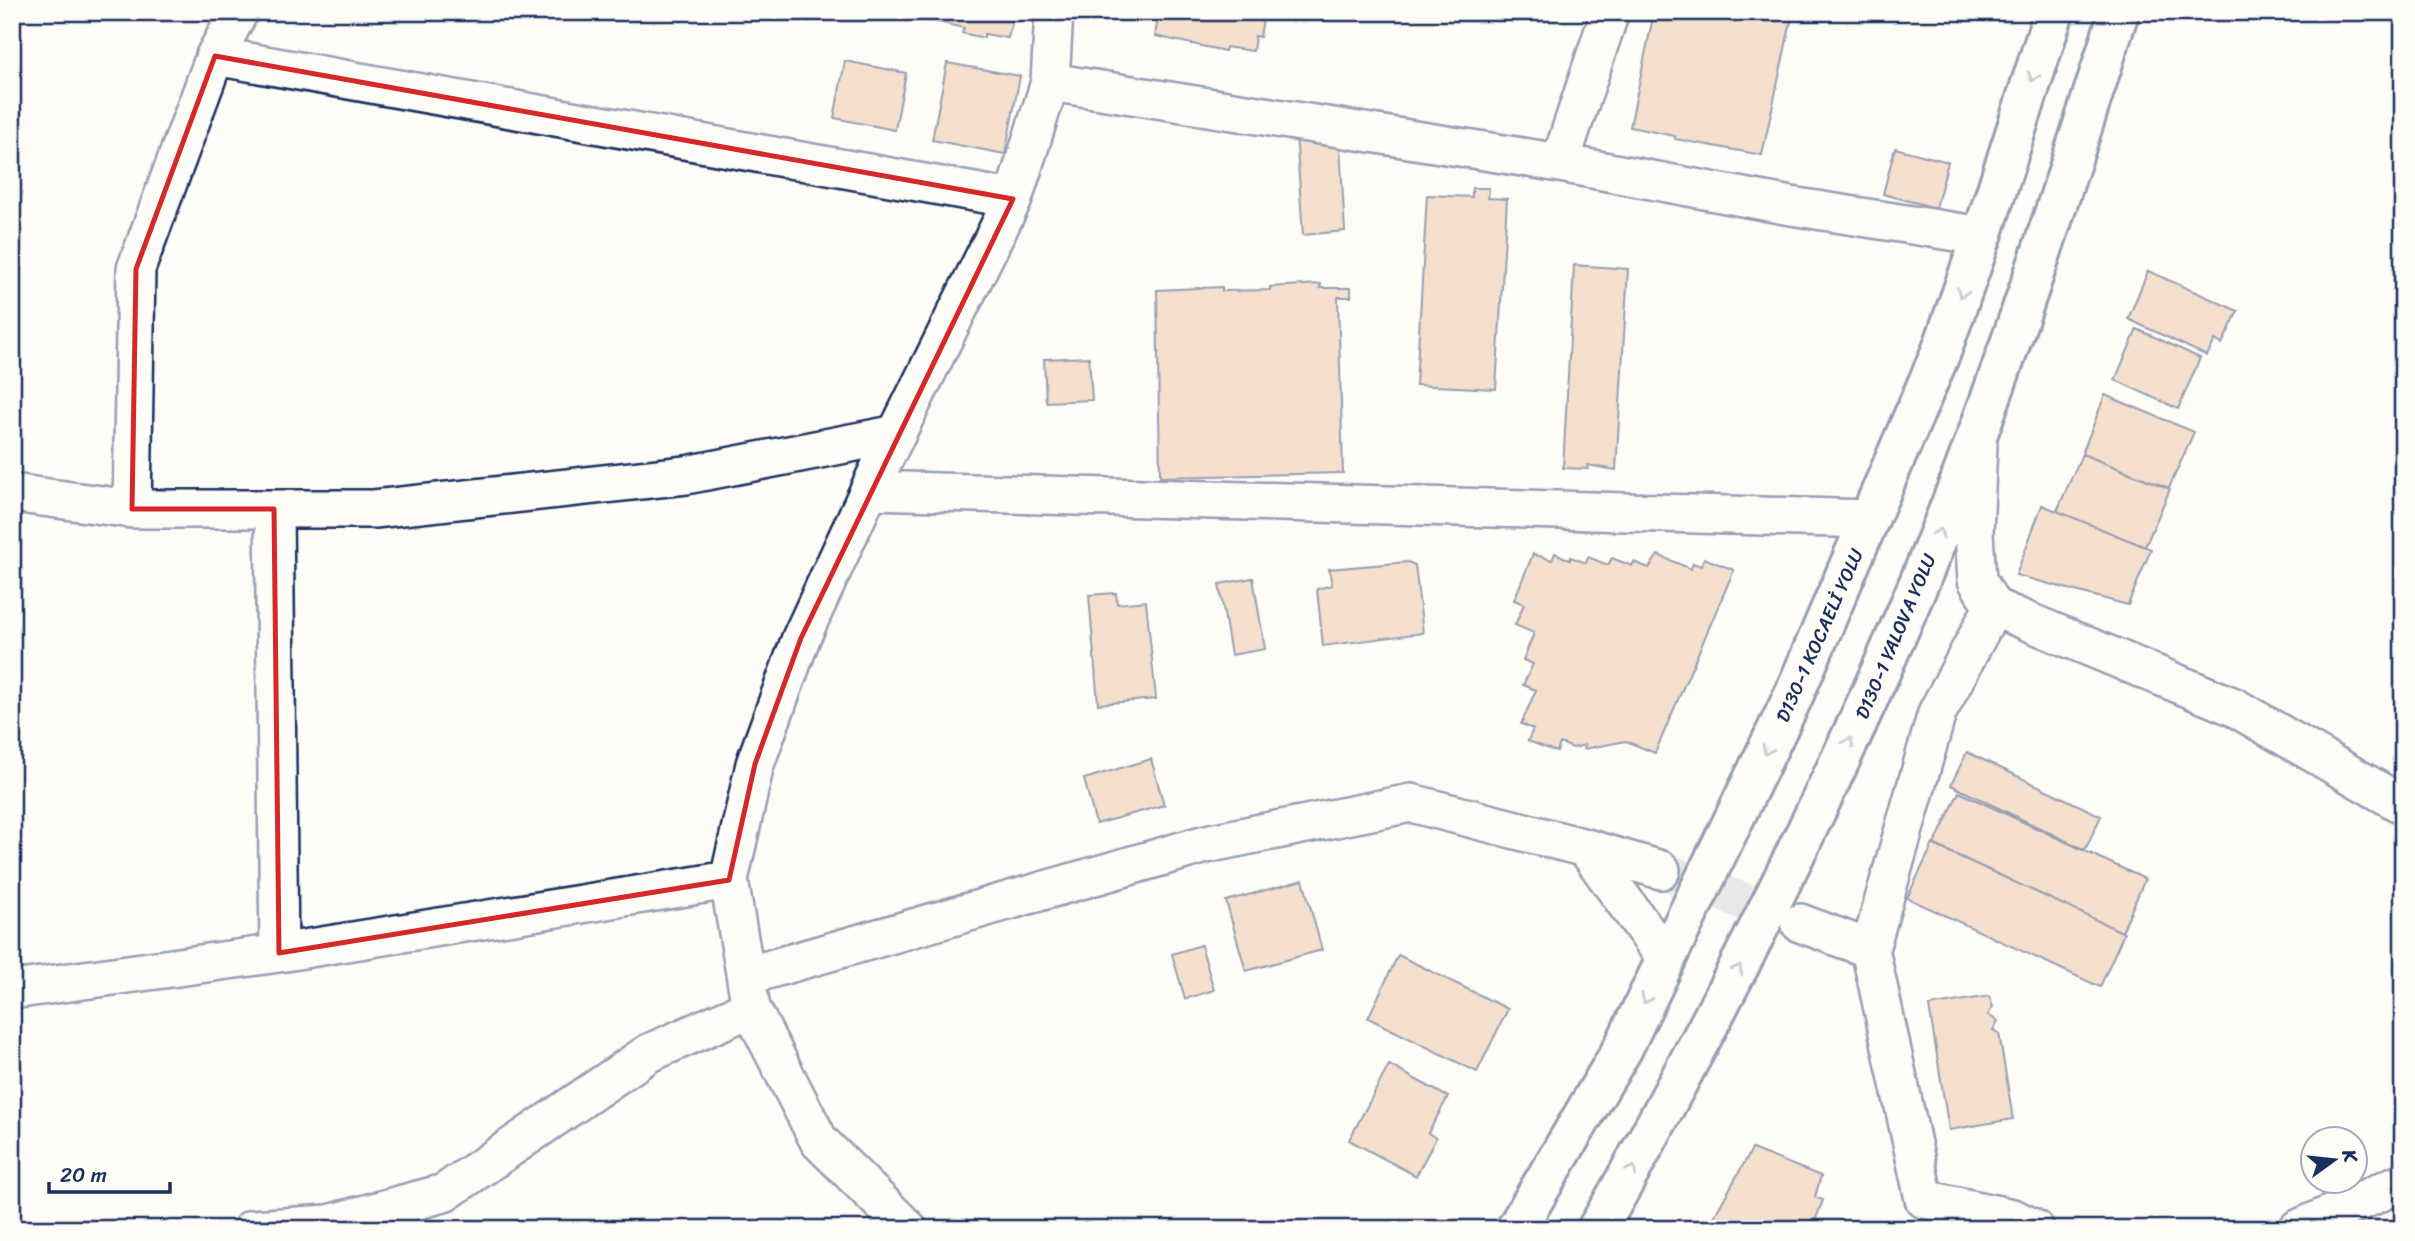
<svg xmlns="http://www.w3.org/2000/svg" width="2415" height="1241" font-family="Sriracha,sans-serif">
	<style>
		.building { fill: #ecbe9c; stroke: #1b2f5e; stroke-width: 2 }
		.lines { fill: none; stroke-linecap: round; stroke-linejoin: round }
		.street-tunnel { stroke: #d0d3d8; stroke-width: 37; stroke-dasharray: 37 18; stroke-linecap: butt }
		.street-casing { stroke: #1b2f5e; stroke-width: 42 }
		.highway-casing { stroke: #1b2f5e; stroke-width: 44 }
		.street { stroke: #fdfcf7; stroke-width: 37 }
		.highway { stroke: #fdfcf7; stroke-width: 38 }
		.oneway { stroke: #8c96aa }
		.marked { fill: none; stroke: #d62828; stroke-width: 5; stroke-linejoin: round }
		.labels { text-anchor: middle; stroke-width: 7; stroke-linejoin: round; paint-order: stroke }
		.street-label { font-size: 19px; fill: #1b2f5e; stroke: #fdfcf7 }
	</style>
	<rect width="100%" height="100%" fill="#fdfcf7"/>
	<filter id="ink" filterUnits="userSpaceOnUse"><feTurbulence type="fractalNoise" baseFrequency=".0143" numOctaves="2"/><feDisplacementMap in="SourceGraphic" scale="14" xChannelSelector="R" yChannelSelector="G"/><feConvolveMatrix kernelMatrix="1 2 1 2 8 2 1 2 1" color-interpolation-filters="sRGB"/></filter>
	<g filter="url(#ink)">
		<path class="building" d="M 931,12 L 1015,12 L 1008,38 L 984,34 L 984,38 L 962,33 L 964,28 L 929,20 Z
			M 1159,12 L 1264,12 L 1260,37 L 1255,36 L 1253,51 L 1226,47 L 1225,51 L 1155,36 Z
			M 1654,12 L 1793,12 L 1762,155 L 1675,139 L 1675,136 L 1630,127 Z
			M 845,61 L 906,73 L 895,130 L 834,118 Z
			M 947,63 L 1020,76 L 1005,154 L 932,140 Z
			M 1339,129 L 1345,231 L 1303,235 L 1296,133 Z
			M 1895,148 L 1948,162 L 1936,208 L 1883,194 Z
			M 1472,188 L 1489,188 L 1488,198 L 1507,199 L 1496,389 L 1416,385 L 1427,195 L 1472,197 Z
			M 1574,265 L 1628,269 L 1616,470 L 1587,465 L 1588,469 L 1563,468 Z
			M 2148,271 L 2238,311 L 2222,344 L 2215,340 L 2207,356 L 2128,319 Z
			M 1321,284 L 1320,288 L 1351,288 L 1351,297 L 1338,297 L 1343,473 L 1160,477 L 1157,290 L 1222,287 L 1222,291 L 1270,290 L 1270,287 Z
			M 2137,329 L 2200,358 L 2178,409 L 2115,380 Z
			M 1089,357 L 1092,400 L 1046,402 L 1044,359 Z
			M 2105,395 L 2194,432 L 2169,488 L 2082,454 Z
			M 2082,454 L 2170,489 L 2145,547 L 2057,511 Z
			M 2042,505 L 2151,549 L 2128,605 L 2016,575 Z
			M 1555,553 L 1570,560 L 1571,557 L 1586,563 L 1588,557 L 1608,565 L 1612,558 L 1632,566 L 1634,562 L 1649,568 L 1658,555 L 1691,569 L 1693,563 L 1701,566 L 1704,558 L 1734,570 L 1655,753 L 1626,741 L 1584,749 L 1585,745 L 1573,748 L 1560,743 L 1557,752 L 1528,741 L 1533,729 L 1521,724 L 1536,690 L 1523,685 L 1533,664 L 1523,660 L 1534,633 L 1515,625 L 1524,604 L 1514,600 L 1533,554 L 1552,560 Z
			M 1408,562 L 1415,565 L 1423,633 L 1323,646 L 1317,589 L 1332,585 L 1329,569 Z
			M 1253,578 L 1265,649 L 1231,655 L 1219,584 Z
			M 1116,593 L 1117,604 L 1146,601 L 1156,699 L 1098,704 L 1089,595 Z
			M 1967,752 L 2101,816 L 2085,850 L 1951,785 Z
			M 1151,759 L 1164,805 L 1096,824 L 1084,779 Z
			M 1959,792 L 2145,879 L 2122,932 L 1934,845 Z
			M 1933,844 L 2124,933 L 2100,987 L 1907,898 Z
			M 1303,880 L 1322,950 L 1246,971 L 1226,901 Z
			M 1201,945 L 1214,990 L 1185,999 L 1172,954 Z
			M 1398,955 L 1508,1009 L 1477,1072 L 1368,1018 Z
			M 1989,996 L 1993,1007 L 1988,1015 L 1998,1021 L 1993,1030 L 1999,1033 L 2013,1119 L 1949,1130 L 1929,1006 Z
			M 1389,1065 L 1448,1097 L 1428,1133 L 1436,1138 L 1416,1176 L 1349,1140 Z
			M 1752,1149 L 1821,1176 L 1815,1197 L 1823,1200 L 1812,1229 L 1707,1229 Z"/>
		<g class="lines">
			<path class="street-tunnel" d="M 1661,870 L 1796,921"/>
			<g class="street-casing">
				<path id="street" d="M 215,56 L 1013,199
					M 1050,82 L 1560,163 L 1791,206 L 1982,236
					M 1560,163 L 1610,12
					M 1978,445 L 1974,533 L 1977,580 L 1993,607 L 2234,707 L 2403,805
					M 870,490 L 1869,519
					M 12,493 L 132,509 L 374,509 L 686,475 L 897,434
					M 132,509 L 136,269 L 215,56 L 239,12
					M 274,509 L 279,953
					M 1993,607 L 1937,713 L 1870,949 L 1924,1199 L 2013,1218 L 2035,1229
					M 1586,848 L 1661,870
					M 1800,923 L 1870,949
					M 746,976 L 1206,844 L 1411,803 L 1586,848 L 1666,959
					M 12,990 L 279,953 L 729,880
					M 252,1229 L 328,1224 L 444,1193 L 649,1053 L 751,1008
					M 908,1229 L 819,1141 L 751,1008 L 729,880 L 755,764 L 801,638 L 876,475 L 1013,199 L 1050,82 L 1054,12
					M 2298,1229 L 2403,1182"/>
			</g>
			<g class="highway-casing">
				<path id="highway" d="M 1516,1229 L 1623,1048 L 1792,699 L 1941,352 L 1982,236 L 2054,12
					M 1597,1229 C 1636,1164 1670,1096 1706,1030 C 1794,862 1876,692 1946,517 C 2010,354 2066,180 2119,12"/>
			</g>
			<use href="#street" class="street"/>
			<use href="#highway" class="highway"/>
		</g>
		<defs><path id="oneway-chevron" d="M-2-3.5L2.5 0L-2 3.5" fill="none" stroke-width="1.6" stroke-linecap="round" stroke-linejoin="round" transform="scale(1.75)"/></defs>
		<g class="oneway">
			<use href="#oneway-chevron" transform="translate(2033 77) rotate(108)"/>
			<use href="#oneway-chevron" transform="translate(1962 293) rotate(110)"/>
			<use href="#oneway-chevron" transform="translate(1939 533) rotate(-67)"/>
			<use href="#oneway-chevron" transform="translate(1849 742) rotate(-66)"/>
			<use href="#oneway-chevron" transform="translate(1767 750) rotate(116)"/>
			<use href="#oneway-chevron" transform="translate(1738 969) rotate(-62)"/>
			<use href="#oneway-chevron" transform="translate(1646 999) rotate(116)"/>
			<use href="#oneway-chevron" transform="translate(1632 1170) rotate(-62)"/>
		</g>
	</g>
	<path d="M0 0H2415V1241H0ZM 215,56 L 1013,199 L 801,638 L 755,764 L 729,880 L 279,953 L 274,509 L 132,509 L 136,269 Z" fill="#fdfcf7" fill-opacity=".55" fill-rule="evenodd"/>
	<path class="marked" d="M 215,56 L 1013,199 L 801,638 L 755,764 L 729,880 L 279,953 L 274,509 L 132,509 L 136,269 Z"/>
	<g class="labels">
		<g class="street-label">
			<text transform="translate(1819 635) rotate(-66)" y="7">D130-1 KOCAELİ YOLU</text>
			<text transform="translate(1895 636) rotate(-67)" y="7">D130-1 YALOVA YOLU</text>
		</g>
	</g>
	<rect width="2415" height="1241" fill="none" stroke="#fdfcf7" stroke-width="42"/>
	<rect x="21" y="21" width="2373" height="1199" fill="none" stroke="#1b2f5e" stroke-width="2.5" filter="url(#ink)"/>
	<g transform="translate(2334 1160) rotate(75)"><circle r="33" fill="#fdfcf7" stroke="#a3aaba" stroke-width="2"/>
	<path d="M0-5L12 26L0 18L-12 26Z" fill="#1b2f5e"/>
	<text y="-10" font-size="19" font-weight="bold" text-anchor="middle" fill="#1b2f5e">K</text>
	</g>
	<path d="M49 1182v10h121v-10" fill="none" stroke="#1b2f5e" stroke-width="3.5"/>
	<text x="60" y="1182" font-size="21" fill="#1b2f5e" stroke="#fdfcf7" stroke-width="5" paint-order="stroke">20 m</text>
</svg>
